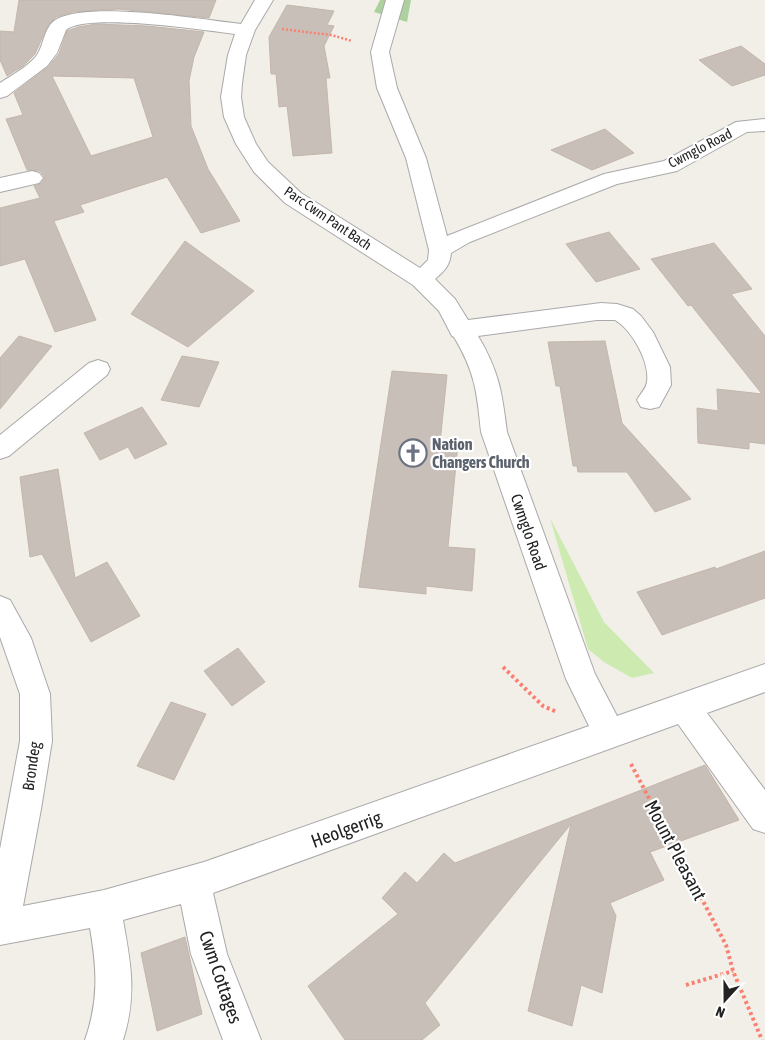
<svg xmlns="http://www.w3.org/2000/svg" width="765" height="1040" font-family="'Asap Condensed',sans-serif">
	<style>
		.grass { fill: #cdebb0 }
		.forest { fill: #add19e }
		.building { fill: #c7bfb8; stroke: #c4b6ab; fill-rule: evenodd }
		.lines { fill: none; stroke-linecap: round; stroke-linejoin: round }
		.minor-casing { stroke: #a9a9a9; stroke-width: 2 }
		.path-far1 { stroke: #fa8072; stroke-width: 2.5; stroke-dasharray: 2 2; stroke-linecap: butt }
		.path { stroke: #fa8072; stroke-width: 4; stroke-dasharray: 3 3; stroke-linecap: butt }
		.minor { fill: #fff; fill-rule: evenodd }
		.labels { text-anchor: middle; stroke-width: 4.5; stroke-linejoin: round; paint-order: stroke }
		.far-street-label { font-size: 14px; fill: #222; stroke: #fff }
		.worship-label { font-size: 16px; font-weight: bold; fill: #5b616d; stroke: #fff; text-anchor: start }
		.street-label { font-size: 16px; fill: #222; stroke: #fff }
		.near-street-label { font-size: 19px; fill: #222; stroke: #fff }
	</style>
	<rect width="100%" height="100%" fill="#f2efe9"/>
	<path class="grass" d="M 550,518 L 604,622 L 654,673 L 632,678 L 604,662 L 588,649 Z"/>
	<path class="forest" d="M 380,0 L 411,0 L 407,22 L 374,12 Z"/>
	<path class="building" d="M 19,0 L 216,0 L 209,18 L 119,9 L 73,12 L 56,17 L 48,25 L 35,54 L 23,66 L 7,76 L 0,60 L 0,31 L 14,32 Z
		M 287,5 L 334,11 L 327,25 L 334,26 L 324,46 L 330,78 L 326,78 L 332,153 L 293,156 L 287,106 L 279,107 L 276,74 L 271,74 L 269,37 Z
		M 96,24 L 147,26 L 204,32 L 194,57 L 189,81 L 191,126 L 208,169 L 240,221 L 201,233 L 167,177 L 80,205 L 84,212 L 54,221 L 96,320 L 55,332 L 25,259 L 0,266 L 0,208 L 40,198 L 34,186 L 40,184 L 45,178 L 40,171 L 27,170 L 6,119 L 23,115 L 14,93 L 48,67 L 59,54 L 67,31 L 78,27 ZM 52,76 L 134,78 L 153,137 L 91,156 Z
		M 741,46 L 765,64 L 765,75 L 732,86 L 699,60 Z
		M 605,129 L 634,153 L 592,170 L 551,150 Z
		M 609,232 L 640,269 L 596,282 L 566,244 Z
		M 185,241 L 254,291 L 188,347 L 131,314 Z
		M 714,243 L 752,289 L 731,294 L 765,336 L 765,444 L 749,442 L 749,449 L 698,443 L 697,408 L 718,411 L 717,389 L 762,394 L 691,305 L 688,306 L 651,259 Z
		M 19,336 L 52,346 L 0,409 L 0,358 Z
		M 605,341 L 622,423 L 691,499 L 655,512 L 627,472 L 578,472 L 577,466 L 573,466 L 560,386 L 556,386 L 548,342 Z
		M 182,356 L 219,362 L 199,407 L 161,400 Z
		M 392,371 L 447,375 L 440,443 L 458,444 L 448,547 L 475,549 L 472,591 L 426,586 L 426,594 L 359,587 Z
		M 142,407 L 167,444 L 135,459 L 128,447 L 100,460 L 84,433 Z
		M 58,469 L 75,578 L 107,562 L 140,616 L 91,642 L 42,554 L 30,557 L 20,477 Z
		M 765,551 L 765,598 L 662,635 L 637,592 L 715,567 L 716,569 Z
		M 238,648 L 265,682 L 232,706 L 204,671 Z
		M 171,702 L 206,714 L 174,780 L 137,766 Z
		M 705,765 L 739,820 L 650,852 L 664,880 L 610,903 L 616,916 L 602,993 L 581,985 L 572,1026 L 528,1011 L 571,824 L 425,1003 L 440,1025 L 422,1040 L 345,1040 L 308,986 L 398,914 L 382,898 L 405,872 L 417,883 L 444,853 L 455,863 Z
		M 185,937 L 202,1014 L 157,1031 L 141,953 Z"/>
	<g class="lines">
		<g class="minor-casing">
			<path id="minor" d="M 255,0 L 273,0 L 255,30 L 246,55 L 242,83 L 241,97 L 244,117 L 256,144 L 268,162 L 301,193 L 420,268 L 428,260 L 429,250 L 406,158 L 377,88 L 371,52 L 386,0 L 404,0 L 389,52 L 397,88 L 426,158 L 447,236 L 604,174 L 664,161 L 736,122 L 765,119 L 765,131 L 747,132 L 677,171 L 617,184 L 470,242 L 451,253 C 450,266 444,271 435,279 L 455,299 L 468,320 L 601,303 L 617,304 L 633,309 L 641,316 L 653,332 L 670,367 L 671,385 L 659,407 L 650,409 L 641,407 L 637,400 C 640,394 646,389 647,382 C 650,362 632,330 615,320 L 597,320 L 478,336 C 499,371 502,392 507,432 L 595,674 L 617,716 L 765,664 L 765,692 L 707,713 L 765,790 L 765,833 L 753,829 L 678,724 L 213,893 L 227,954 L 261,1040 L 223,1040 L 191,954 L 181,904 L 123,920 C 131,964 137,996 123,1040 L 85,1040 C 99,1000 97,969 90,928 L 0,945 L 0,849 L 20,741 L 20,694 L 0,637 L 0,596 L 10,600 L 31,638 L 50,694 L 52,741 L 41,809 L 23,906 L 104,890 L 204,862 L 589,726 L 566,679 L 481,432 C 477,392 475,372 454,337 L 452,336 L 439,311 L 413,285 L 285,203 L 254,172 L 236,144 L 224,117 L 221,97 L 228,55 L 235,34 C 206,30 85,12 66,30 L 57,53 L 47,66 L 7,96 L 0,98 L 0,83 C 12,75 28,67 37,55 C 44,45 44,26 57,19 C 91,1 200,19 241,24 Z
				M 32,171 L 39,173 L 43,178 L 39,183 L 0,192 L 0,178 Z
				M 98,360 L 107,363 L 110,369 L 107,375 L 9,456 L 0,459 L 0,435 L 89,363 Z"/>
		</g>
		<path class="path-far1" d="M 282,29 L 331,35 L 352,41"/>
		<path class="path" d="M 503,667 L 543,706 L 557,712
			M 631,764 L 726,945 L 733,971 L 762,1040
			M 686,985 L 733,971"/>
		<use href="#minor" class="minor"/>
	</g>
	<defs>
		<g id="church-ring" transform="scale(1.4375)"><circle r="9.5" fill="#fff" stroke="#6b7280" stroke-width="1.5"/><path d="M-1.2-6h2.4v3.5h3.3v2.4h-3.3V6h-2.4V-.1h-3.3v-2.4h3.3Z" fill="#6b7280"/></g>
	</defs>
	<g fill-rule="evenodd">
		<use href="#church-ring" x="413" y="453"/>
	</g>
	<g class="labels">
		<g class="far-street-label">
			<text transform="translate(700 148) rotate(-27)" y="5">Cwmglo Road</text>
			<text transform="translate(328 218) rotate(34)" y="5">Parc Cwm Pant Bach</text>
		</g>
		<g class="worship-label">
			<text x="432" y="450">Nation<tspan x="432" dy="18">Changers Church</tspan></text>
		</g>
		<g class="street-label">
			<text transform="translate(529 532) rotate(71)" y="6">Cwmglo Road</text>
			<text transform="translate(31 766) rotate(-82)" y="6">Brondeg</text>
		</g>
		<g class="near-street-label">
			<text transform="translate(346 829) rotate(-20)" y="7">Heolgerrig</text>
			<text transform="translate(676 850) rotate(62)" y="7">Mount Pleasant</text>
			<text transform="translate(221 977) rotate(71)" y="7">Cwm Cottages</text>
		</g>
	</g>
	<g transform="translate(725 1000) rotate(201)" stroke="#ffffff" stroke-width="4" paint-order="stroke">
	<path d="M0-4L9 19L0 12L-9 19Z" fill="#222222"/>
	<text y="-8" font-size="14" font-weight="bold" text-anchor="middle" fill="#222222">N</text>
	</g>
</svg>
